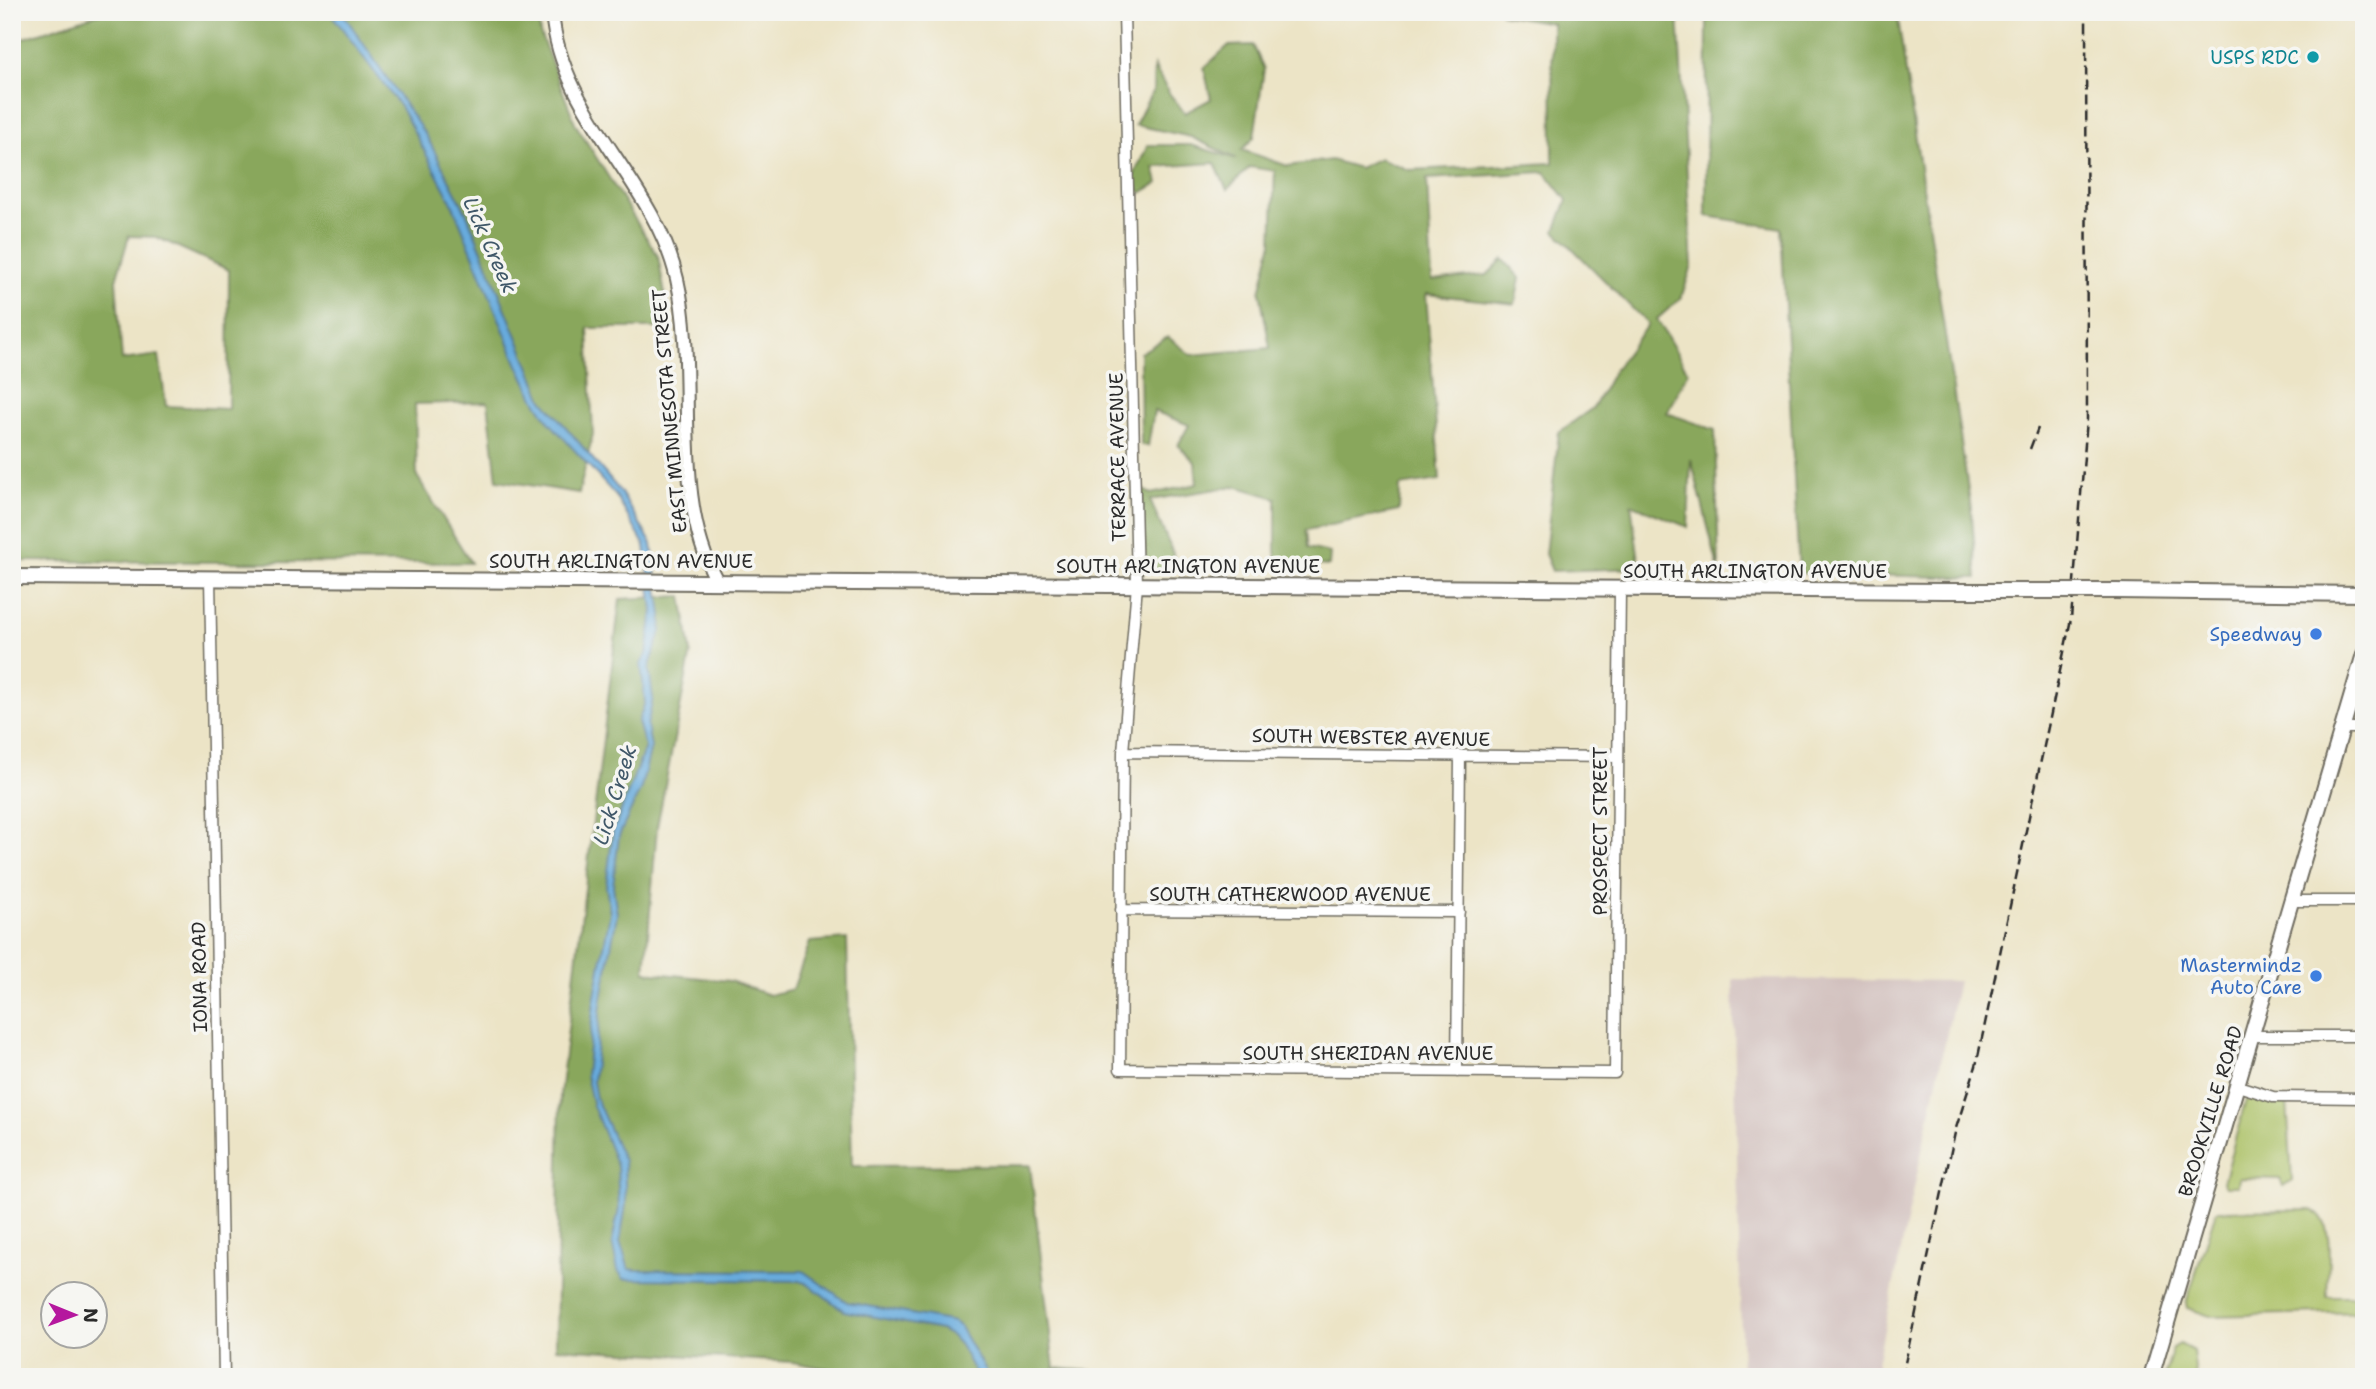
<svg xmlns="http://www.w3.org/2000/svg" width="2376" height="1389" font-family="'Shantell Sans',sans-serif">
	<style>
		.industrial { fill: #d1c0bd }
		.green { fill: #acc166; stroke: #6c7648; stroke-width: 2 }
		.forest { fill: #89a75b; stroke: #5a6943; stroke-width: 2; fill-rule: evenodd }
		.water { fill: #67abdd; stroke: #496b84; stroke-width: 2 }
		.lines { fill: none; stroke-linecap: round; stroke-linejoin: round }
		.minor-casing { stroke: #6f6c61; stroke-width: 13 }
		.tertiary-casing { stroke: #6f6c61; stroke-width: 16 }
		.secondary-casing { stroke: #6f6c61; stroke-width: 18 }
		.minor { stroke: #fff; stroke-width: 10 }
		.tertiary { stroke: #fff; stroke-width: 12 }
		.secondary { stroke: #fff; stroke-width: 14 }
		.rail { stroke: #2b2b2b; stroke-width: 2.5; stroke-dasharray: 10 5; stroke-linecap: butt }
		.secondary-bridge-casing { stroke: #6f6c61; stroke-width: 18; stroke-linecap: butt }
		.secondary-bridge { stroke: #fff; stroke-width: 14 }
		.culture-dot { fill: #0f9aa8; stroke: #f6f6f2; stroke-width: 2.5 }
		.shop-dot { fill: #3f7fe0; stroke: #f6f6f2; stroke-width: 2.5 }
		.labels { text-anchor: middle; stroke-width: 7; stroke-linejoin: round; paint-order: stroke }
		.culture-label { font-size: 19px; fill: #0d838f; stroke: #f6f6f2; text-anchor: end }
		.street-label { font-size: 19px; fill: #2b2b2b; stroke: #f6f6f2 }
		.shop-label { font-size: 19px; fill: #366cbe; stroke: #f6f6f2; text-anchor: end }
		.water-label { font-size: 21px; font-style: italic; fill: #405869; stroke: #f6f6f2 }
	</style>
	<rect width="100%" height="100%" fill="#f6f6f2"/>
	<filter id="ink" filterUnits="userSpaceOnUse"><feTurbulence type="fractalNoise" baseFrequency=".0143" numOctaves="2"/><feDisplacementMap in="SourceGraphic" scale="14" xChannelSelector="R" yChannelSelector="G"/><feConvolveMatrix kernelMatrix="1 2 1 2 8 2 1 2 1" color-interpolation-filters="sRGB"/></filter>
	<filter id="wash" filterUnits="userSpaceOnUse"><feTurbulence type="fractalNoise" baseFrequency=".00686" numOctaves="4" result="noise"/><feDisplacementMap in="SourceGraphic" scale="28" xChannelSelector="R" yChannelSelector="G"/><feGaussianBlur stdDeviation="1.57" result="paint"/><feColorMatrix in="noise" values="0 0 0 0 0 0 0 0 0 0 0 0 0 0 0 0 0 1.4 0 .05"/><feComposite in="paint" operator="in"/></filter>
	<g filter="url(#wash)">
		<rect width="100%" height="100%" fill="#ece4c6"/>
		<path class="industrial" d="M 1733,979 L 1958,981 L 1874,1377 L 1742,1377 Z"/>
		<path class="green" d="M 2252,1095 L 2287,1101 L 2292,1180 L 2283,1186 L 2280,1179 L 2239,1178 L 2238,1186 L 2226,1186 L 2223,1182 L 2246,1100 Z
			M 2312,1210 C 2337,1220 2327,1272 2327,1296 L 2364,1296 L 2364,1312 L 2210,1316 L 2187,1308 L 2186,1303 L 2216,1211 Z
			M 2180,1344 L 2193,1351 L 2196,1377 L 2164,1377 L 2173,1348 Z"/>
		<path class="forest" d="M 104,12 L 538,12 L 540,33 L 576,125 L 658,256 L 671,328 L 588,328 L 593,434 L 579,493 L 497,480 L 488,402 L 415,404 L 417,476 L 471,563 L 12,561 L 12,42 ZM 129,236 L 156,237 L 229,270 L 228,409 L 166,406 L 159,355 L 122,360 L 116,280 Z
			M 1678,12 L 1692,266 L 1681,298 L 1657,319 L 1688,372 L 1667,413 L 1715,430 L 1719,571 L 1691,459 L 1688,527 L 1631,504 L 1640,568 L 1552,571 L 1545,554 L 1559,432 L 1594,407 L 1614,370 L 1648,324 L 1555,231 L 1567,200 L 1545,172 L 1427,179 L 1432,281 L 1487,275 L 1503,259 L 1520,278 L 1515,304 L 1426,294 L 1440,480 L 1400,486 L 1399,511 L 1306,530 L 1308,548 L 1330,553 L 1329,566 L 1276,562 L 1276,498 L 1235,486 L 1150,500 L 1173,553 L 1175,570 L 1143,571 L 1141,489 L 1151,494 L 1197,484 L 1195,462 L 1178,445 L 1189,425 L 1154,411 L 1148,446 L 1141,445 L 1140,353 L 1168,337 L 1191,355 L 1270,348 L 1260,292 L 1272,242 L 1275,171 L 1250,167 L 1227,190 L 1215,163 L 1154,167 L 1158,183 L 1141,193 L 1132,179 L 1148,145 L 1191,145 L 1237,159 L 1191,137 L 1135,125 L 1153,90 L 1154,66 L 1169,93 L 1185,113 L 1211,99 L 1204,68 L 1228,46 L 1253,45 L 1264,69 L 1254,137 L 1242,150 L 1288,166 L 1331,160 L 1359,168 L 1380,158 L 1409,170 L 1553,163 L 1552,23 L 1501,14 Z
			M 1707,12 L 1897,12 L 1972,516 L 1977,578 L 1799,573 L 1781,228 L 1706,216 Z
			M 682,596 L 691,652 L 657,827 L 645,972 L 730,981 L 769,995 L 793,989 L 810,942 L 847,939 L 852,1166 L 1030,1165 L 1054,1368 L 1177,1377 L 874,1377 L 792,1362 L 556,1348 L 560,1095 L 620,599 Z"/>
		<path class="water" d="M 330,12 L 342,12 L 427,137 L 466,212 L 543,400 L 620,491 L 652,544 L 662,615 L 661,631 L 649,669 L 653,698 L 647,726 L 651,747 L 641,788 L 619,836 L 613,886 L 617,914 L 601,1004 L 593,1082 L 596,1099 L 624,1161 L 626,1204 L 620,1242 L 629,1269 L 636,1270 L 803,1271 L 847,1302 L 954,1322 L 960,1327 L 989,1377 L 977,1377 L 960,1345 L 952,1336 L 941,1330 L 844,1311 L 808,1284 L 799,1281 L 624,1279 L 618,1271 L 612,1242 L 619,1209 L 617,1166 L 593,1106 L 586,1075 L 594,1001 L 610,913 L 606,886 L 613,832 L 645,747 L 638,722 L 645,702 L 641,664 L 647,654 L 653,611 L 645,546 L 616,496 L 549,422 L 535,400 L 517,363 L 452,203 L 417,137 L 401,108 Z"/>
	</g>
	<g filter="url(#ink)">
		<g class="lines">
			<g class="minor-casing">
				<path id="minor" d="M 1124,12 L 1137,585 L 1123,752 L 1120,1069 L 1615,1073 L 1620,589
					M 210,577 L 224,1377
					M 2341,728 L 2364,728
					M 1123,752 L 1618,757
					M 2292,901 L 2364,901
					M 1121,910 L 1459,912
					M 2253,1036 L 2364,1036
					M 1457,1072 L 1460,755
					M 2238,1086 L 2273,1097 L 2364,1098"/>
			</g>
			<g class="tertiary-casing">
				<path id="tertiary" d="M 552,12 C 560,115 654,180 677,279 C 699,374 669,495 717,581"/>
			</g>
			<g class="secondary-casing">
				<path id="secondary" d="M 12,577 L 1947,591
					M 2115,591 L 2364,594
					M 2151,1377 L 2364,654"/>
			</g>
			<use href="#minor" class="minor"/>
			<use href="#tertiary" class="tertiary"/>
			<use href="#secondary" class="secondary"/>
			<path class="rail" d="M 2030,449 L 2038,428
				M 2358,1206 L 2364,1206
				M 1902,1377 L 1956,1128 L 1976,1066 L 2071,619 L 2087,419 L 2086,12"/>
			<g class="secondary-bridge-casing">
				<path id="secondary-bridge" d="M 1947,591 L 2115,591"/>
			</g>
			<use href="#secondary-bridge" class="secondary-bridge"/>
		</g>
	</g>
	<circle class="culture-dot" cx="2313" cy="57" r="7"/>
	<g class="shop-dot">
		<circle cx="2316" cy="634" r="7"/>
		<circle cx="2316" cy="976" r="7"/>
	</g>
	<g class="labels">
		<g class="culture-label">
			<text x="2299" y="64">USPS RDC</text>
		</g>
		<g class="street-label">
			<text transform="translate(669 411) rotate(-95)" y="7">EAST MINNESOTA STREET</text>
			<text transform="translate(1117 457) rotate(-91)" y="7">TERRACE AVENUE</text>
			<text x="621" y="568">SOUTH ARLINGTON AVENUE</text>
			<text x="1188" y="573">SOUTH ARLINGTON AVENUE</text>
			<text x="1755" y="578">SOUTH ARLINGTON AVENUE</text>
			<text transform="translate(1371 737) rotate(1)" y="7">SOUTH WEBSTER AVENUE</text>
			<text transform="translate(1600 831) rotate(-90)" y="7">PROSPECT STREET</text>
			<text x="1290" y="901">SOUTH CATHERWOOD AVENUE</text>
			<text transform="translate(199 977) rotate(-91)" y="7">IONA ROAD</text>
			<text x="1368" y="1060">SOUTH SHERIDAN AVENUE</text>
			<text transform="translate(2210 1111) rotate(-73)" y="7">BROOKVILLE ROAD</text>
		</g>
		<g class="shop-label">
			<text x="2302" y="641">Speedway</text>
			<text x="2302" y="972">Mastermindz<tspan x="2302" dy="22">Auto Care</tspan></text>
		</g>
		<g class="water-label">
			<text transform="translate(490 245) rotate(66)" y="7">Lick Creek</text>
			<text transform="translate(615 795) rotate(-73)" y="7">Lick Creek</text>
		</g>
	</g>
	<rect width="2376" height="1389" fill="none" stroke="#f6f6f2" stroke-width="42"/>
	<g transform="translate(74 1315) rotate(91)"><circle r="33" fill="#f6f6f2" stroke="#a5a5a2" stroke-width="2"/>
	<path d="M0-5L12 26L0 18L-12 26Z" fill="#b5179e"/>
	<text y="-10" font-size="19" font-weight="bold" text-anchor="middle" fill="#2b2b2b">N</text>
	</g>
</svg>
